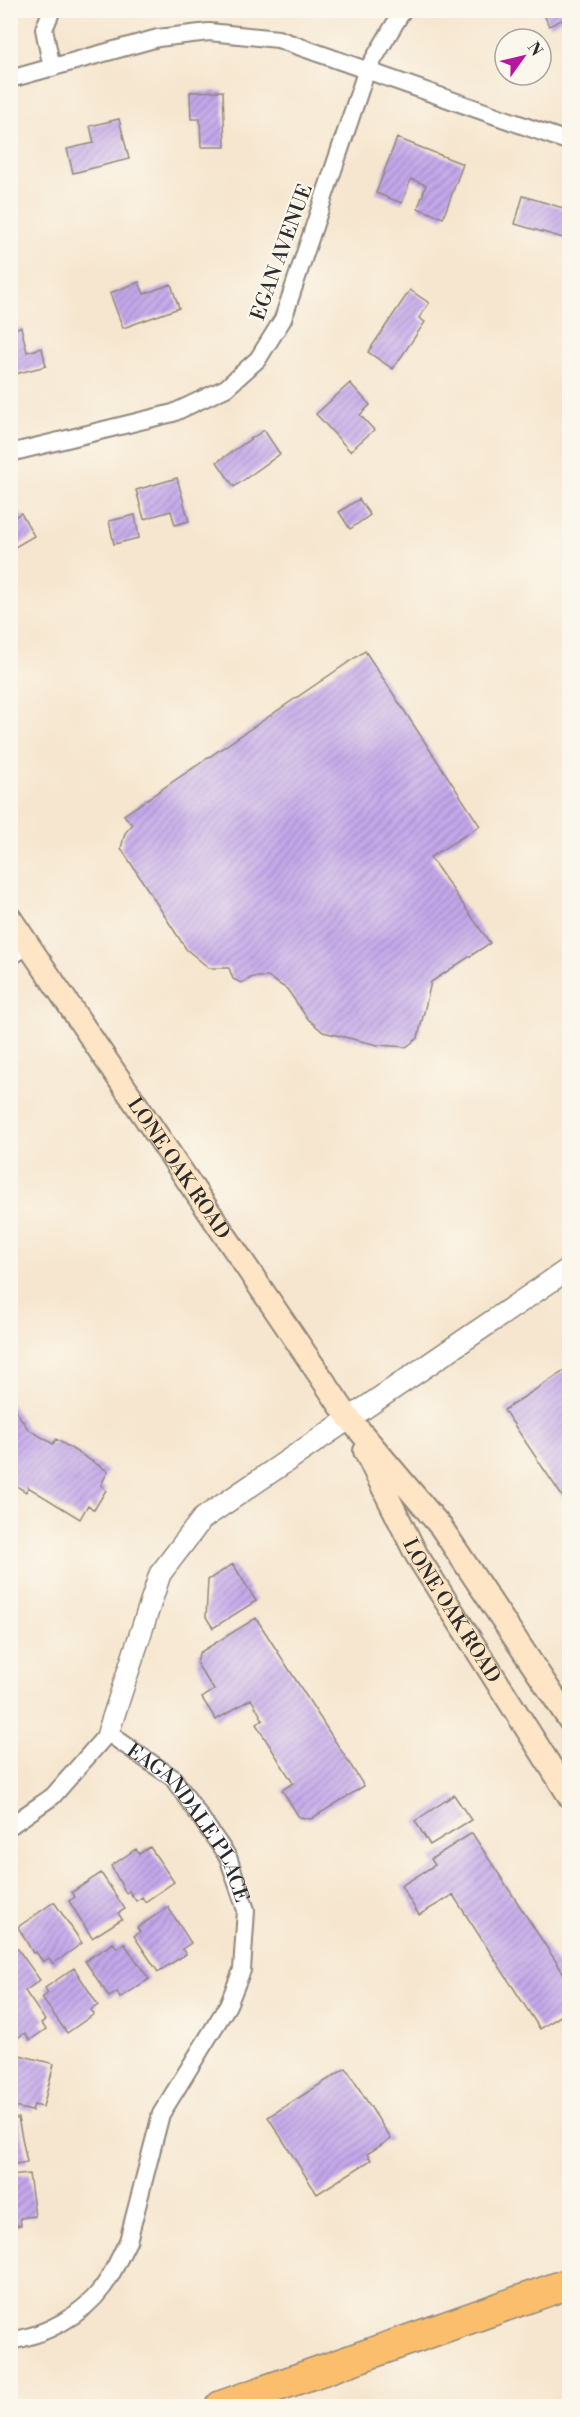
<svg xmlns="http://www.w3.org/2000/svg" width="580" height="2417" font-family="'Libre Bodoni',serif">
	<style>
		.building { fill: url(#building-hatch) }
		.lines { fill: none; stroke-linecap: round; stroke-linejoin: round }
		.minor-casing { stroke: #90887d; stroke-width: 20 }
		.tertiary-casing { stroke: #90887d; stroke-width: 24 }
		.secondary-casing { stroke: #90887d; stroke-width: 26 }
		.motorway-casing { stroke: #90887d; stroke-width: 33 }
		.minor { stroke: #fff; stroke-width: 16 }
		.tertiary { stroke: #fff; stroke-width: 21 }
		.secondary { stroke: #fde5c5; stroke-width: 22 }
		.motorway { stroke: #fabe6d; stroke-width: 30 }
		.labels { text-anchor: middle; stroke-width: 4.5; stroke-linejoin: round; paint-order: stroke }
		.street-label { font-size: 20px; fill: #2b2b2b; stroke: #fbf7ec }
	</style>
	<defs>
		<pattern id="building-hatch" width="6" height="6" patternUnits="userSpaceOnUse" patternTransform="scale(1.5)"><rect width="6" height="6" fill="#c4a8eb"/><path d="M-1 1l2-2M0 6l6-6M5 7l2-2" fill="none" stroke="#9f89bf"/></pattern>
	</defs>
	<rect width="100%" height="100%" fill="#fbf7ec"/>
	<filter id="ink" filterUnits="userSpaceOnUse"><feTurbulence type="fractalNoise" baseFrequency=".0167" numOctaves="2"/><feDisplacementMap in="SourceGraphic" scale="12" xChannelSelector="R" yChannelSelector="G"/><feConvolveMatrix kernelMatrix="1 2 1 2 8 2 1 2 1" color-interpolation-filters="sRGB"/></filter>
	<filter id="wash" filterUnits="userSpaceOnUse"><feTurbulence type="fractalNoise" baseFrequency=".008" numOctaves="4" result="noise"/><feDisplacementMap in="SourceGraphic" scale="24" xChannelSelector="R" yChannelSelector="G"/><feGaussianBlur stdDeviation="1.35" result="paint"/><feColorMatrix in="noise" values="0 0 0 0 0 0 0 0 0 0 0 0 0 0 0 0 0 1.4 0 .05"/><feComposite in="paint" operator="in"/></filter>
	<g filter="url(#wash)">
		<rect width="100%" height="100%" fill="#f6e6cf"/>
		<g id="blocks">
			<path class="building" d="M 542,10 L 570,10 L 570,16 L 549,26 Z
				M 223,91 L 225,147 L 201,147 L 200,119 L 191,119 L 190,92 Z
				M 119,119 L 129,159 L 73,173 L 67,149 L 94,143 L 90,126 Z
				M 397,138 L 463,164 L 443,218 L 418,208 L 426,185 L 411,179 L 402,203 L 376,193 Z
				M 523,196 L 570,210 L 570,240 L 515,224 Z
				M 139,282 L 144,294 L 171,284 L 179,308 L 123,328 L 110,293 Z
				M 410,290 L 429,303 L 419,318 L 425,322 L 393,369 L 368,352 Z
				M 21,327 L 27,352 L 42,348 L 46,366 L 15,374 L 10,357 L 10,329 Z
				M 350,383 L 370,405 L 360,415 L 374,430 L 350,451 L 316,414 Z
				M 264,430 L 280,454 L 234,487 L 217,462 Z
				M 177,478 L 189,521 L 175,525 L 171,511 L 144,519 L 136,490 Z
				M 359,499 L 370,515 L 350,529 L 339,512 Z
				M 21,513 L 34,536 L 10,550 L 10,520 Z
				M 135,515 L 139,538 L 114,544 L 109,521 Z
				M 365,651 L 480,826 L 430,857 L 490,943 L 431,982 L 418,1038 L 406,1047 L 378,1045 L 323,1032 L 307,1018 L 287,989 L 268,977 L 253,977 L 241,983 L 233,979 L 229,968 L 209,968 L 186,949 L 121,848 L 125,833 L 132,825 L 124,815 Z
				M 570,1367 L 570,1508 L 504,1410 Z
				M 10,1403 L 28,1429 L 53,1444 L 56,1439 L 108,1471 L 101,1485 L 106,1490 L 94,1510 L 88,1505 L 80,1519 L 28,1487 L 26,1492 L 10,1482 Z
				M 233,1564 L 256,1601 L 213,1628 L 206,1617 L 208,1580 Z
				M 256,1618 L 364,1786 L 311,1819 L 299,1817 L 282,1790 L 293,1783 L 256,1724 L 263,1720 L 251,1699 L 216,1720 L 202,1698 L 214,1690 L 197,1664 L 199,1653 Z
				M 454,1795 L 471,1820 L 430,1845 L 415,1821 Z
				M 472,1833 L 570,1983 L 570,2010 L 540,2029 L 453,1895 L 419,1915 L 401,1886 L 435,1865 L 431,1859 Z
				M 150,1847 L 174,1882 L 145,1902 L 142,1897 L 136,1901 L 129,1891 L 126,1893 L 111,1866 L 136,1849 L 139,1854 Z
				M 101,1873 L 125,1909 L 118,1913 L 122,1919 L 92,1938 L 69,1901 L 75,1897 L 72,1892 Z
				M 54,1902 L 82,1943 L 53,1964 L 49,1958 L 43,1962 L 36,1952 L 33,1953 L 18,1927 Z
				M 168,1907 L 191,1943 L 182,1949 L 186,1954 L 158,1972 L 134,1936 L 140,1932 L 137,1928 Z
				M 113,1943 L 117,1948 L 124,1943 L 149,1979 L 120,1998 L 117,1992 L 109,1997 L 85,1961 Z
				M 17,1948 L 40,1980 L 25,1991 L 45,2020 L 41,2023 L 46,2029 L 30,2040 L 25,2033 L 19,2037 L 10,2035 L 10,1953 Z
				M 74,1968 L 98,2005 L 91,2010 L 94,2014 L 67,2033 L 42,1998 L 48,1993 L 45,1988 Z
				M 16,2054 L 54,2064 L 43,2107 L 34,2105 L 32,2111 L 10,2106 L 10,2061 L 14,2062 Z
				M 346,2068 L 391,2139 L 367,2154 L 371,2160 L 317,2194 L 268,2117 Z
				M 18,2118 L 27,2162 L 10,2165 L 10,2120 Z
				M 29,2174 L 35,2216 L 20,2218 L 21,2225 L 10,2227 L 10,2176 Z"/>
		</g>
	</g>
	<g filter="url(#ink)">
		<use href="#blocks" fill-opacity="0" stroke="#90887d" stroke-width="1.5"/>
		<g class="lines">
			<g class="minor-casing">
				<g id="minor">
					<path d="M 52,68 L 44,29 L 52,10"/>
					<path d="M 10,79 L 158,38 L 209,32 L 278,39 L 570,142"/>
					<path d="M 10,453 L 173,413 L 226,388 L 258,359 L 283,319 L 366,72 L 403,10"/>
					<path d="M 10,957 L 29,945"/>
					<path id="s1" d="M 10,1826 L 53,1796 L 108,1733 L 173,1778 L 228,1857 L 246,1910 L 242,1970 L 228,2005 L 161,2114 L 128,2241 C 120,2256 113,2274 103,2287 C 82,2316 45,2335 10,2341"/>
				</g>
			</g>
			<g class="tertiary-casing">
				<path id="tertiary" d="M 108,1733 L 160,1574 L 202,1519 L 570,1268"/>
			</g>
			<g class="secondary-casing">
				<g id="secondary">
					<path id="s2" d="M 10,918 L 348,1417 L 441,1527 L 570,1721"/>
					<path id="s3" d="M 365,1451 L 416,1554 L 570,1797"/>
				</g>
			</g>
			<g class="motorway-casing">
				<path id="motorway" d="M 221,2406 L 570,2283"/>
			</g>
			<use href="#minor" class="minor"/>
			<use href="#tertiary" class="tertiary"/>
			<use href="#secondary" class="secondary"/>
			<use href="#motorway" class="motorway"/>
		</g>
	</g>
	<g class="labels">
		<g class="street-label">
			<text transform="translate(281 252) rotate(-70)" y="7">EGAN AVENUE</text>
			<text dy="7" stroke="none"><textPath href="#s2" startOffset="302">LONE OAK ROAD</textPath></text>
			<text dy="7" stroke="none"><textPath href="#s3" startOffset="182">LONE OAK ROAD</textPath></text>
			<text dy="7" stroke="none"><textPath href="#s1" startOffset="260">EAGANDALE PLACE</textPath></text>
		</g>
	</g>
	<rect width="580" height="2417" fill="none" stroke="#fbf7ec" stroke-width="36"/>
	<g transform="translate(523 57) rotate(56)"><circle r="28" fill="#fbf7ec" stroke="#a8a59f" stroke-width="1.5"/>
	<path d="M0-4.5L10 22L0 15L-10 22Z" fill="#b5179e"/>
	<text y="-9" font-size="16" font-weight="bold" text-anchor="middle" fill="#2b2b2b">N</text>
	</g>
</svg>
